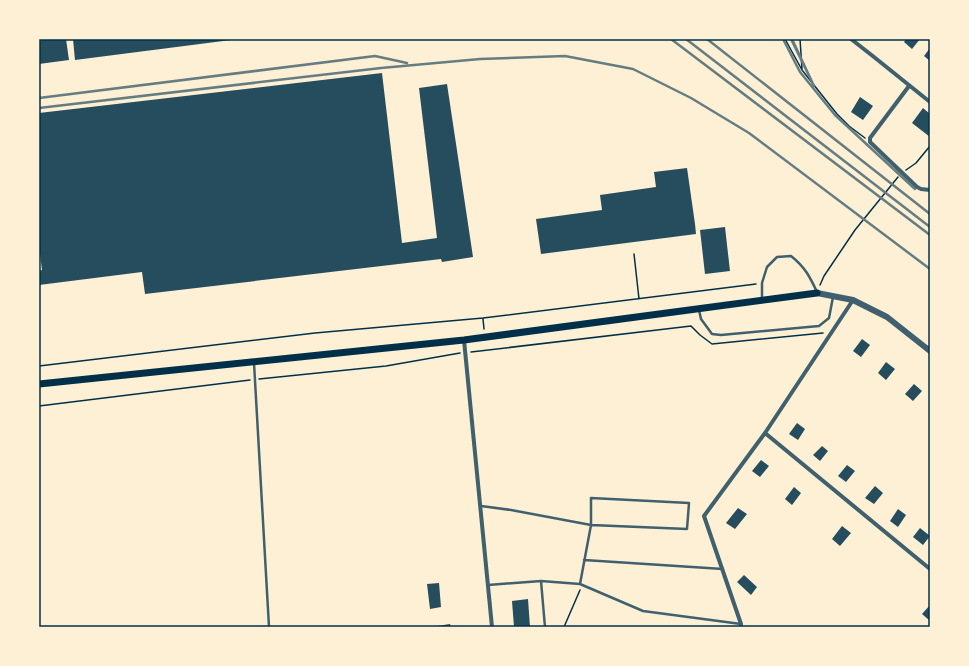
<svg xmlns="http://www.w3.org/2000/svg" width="969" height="666" font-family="Barlow,sans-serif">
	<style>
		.building { fill: #264d5e }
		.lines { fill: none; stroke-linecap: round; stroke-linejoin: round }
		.path { stroke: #003049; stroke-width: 1.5 }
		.service { stroke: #3f606c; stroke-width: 2.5 }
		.minor { stroke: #3f606c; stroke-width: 4 }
		.tertiary { stroke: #3f606c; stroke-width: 6 }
		.secondary { stroke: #003049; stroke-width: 7 }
		.rail { stroke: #657d81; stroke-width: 2.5 }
		.neatline { fill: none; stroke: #003049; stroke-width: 1.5 }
	</style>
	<rect width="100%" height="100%" fill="#fdf0d5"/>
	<path class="building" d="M 39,39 L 66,39 L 69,60 L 39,64 Z
		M 73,39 L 231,39 L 231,40 L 75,60 Z
		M 906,39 L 920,39 L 912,49 L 904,42 Z
		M 930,48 L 930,61 L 924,56 Z
		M 382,73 L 402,243 L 437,238 L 419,88 L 447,84 L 473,257 L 442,262 L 441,259 L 145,294 L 142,272 L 39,285 L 39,271 L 42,270 L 39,246 L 39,113 Z
		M 860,97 L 873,106 L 863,120 L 851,112 Z
		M 923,108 L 930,114 L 930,137 L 912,123 Z
		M 687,168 L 695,224 L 696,234 L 541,254 L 536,219 L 602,210 L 600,195 L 656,187 L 654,172 Z
		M 725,227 L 730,271 L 705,274 L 700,230 Z
		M 862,339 L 870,345 L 861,357 L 853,351 Z
		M 886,362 L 895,369 L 886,380 L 878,373 Z
		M 914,384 L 922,391 L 913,401 L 905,394 Z
		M 797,423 L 805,429 L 798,440 L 789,434 Z
		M 822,446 L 828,451 L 820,461 L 813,455 Z
		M 761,460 L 769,466 L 760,477 L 752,471 Z
		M 847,465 L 855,471 L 846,482 L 838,476 Z
		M 875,486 L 883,493 L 874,504 L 865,498 Z
		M 794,487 L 801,493 L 792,505 L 785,499 Z
		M 738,508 L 747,514 L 735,529 L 726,523 Z
		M 898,509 L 906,515 L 898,527 L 890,521 Z
		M 842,526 L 851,533 L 840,546 L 832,539 Z
		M 920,528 L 930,536 L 923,545 L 913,537 Z
		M 744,575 L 757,587 L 751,595 L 737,582 Z
		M 439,583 L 441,607 L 430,609 L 427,584 Z
		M 528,599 L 530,627 L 514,627 L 512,601 Z
		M 930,605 L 930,621 L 922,614 Z
		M 450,624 L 451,627 L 437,627 L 437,626 Z"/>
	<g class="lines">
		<path class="path" d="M 785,39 L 802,70 L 829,104 L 837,114 L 849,126 L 865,138
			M 800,39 L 802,69
			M 906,170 L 916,163 L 930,146
			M 634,254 L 639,299
			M 820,285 L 824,276 L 855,230 L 898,177
			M 483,319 L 484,329
			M 471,352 L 691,326 L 700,335 L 712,344 L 823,333
			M 39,366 L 315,333 L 483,318 L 756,284
			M 259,379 L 386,366 L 460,353
			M 39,406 L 250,380
			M 564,627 L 580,590"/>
		<path class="service" d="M 762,298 L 762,283 L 767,267 L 777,257 L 791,256 C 805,267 810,277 817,292
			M 699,310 L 701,319 L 712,334 L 721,335 L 819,326 L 829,318 L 833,297
			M 254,363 L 269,627
			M 481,506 L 511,510 L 591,525 L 687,529 L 689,503 L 591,498 L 591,525 L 580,584 L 541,581
			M 584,560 L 723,569
			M 580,584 L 643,611 L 741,624
			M 488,585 L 541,581 L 545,627"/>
		<path class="minor" d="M 851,39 L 874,57 L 930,102
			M 909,86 L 870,138 L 870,142 L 917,187 L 921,189 L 930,190
			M 464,340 L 492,627
			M 765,433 L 930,569
			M 741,627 L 741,624 L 704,516 L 765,433 L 853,300"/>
		<path class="tertiary" d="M 817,293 L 853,300 L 887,317 L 930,351"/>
		<path class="secondary" d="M 39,384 L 464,340 L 817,293"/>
		<path class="rail" d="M 671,39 L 930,235
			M 686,39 L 930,227
			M 707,39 L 930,214
			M 783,39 L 800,72 L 835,115 L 915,189
			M 791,39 L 814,86 L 792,39
			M 39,98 L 375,56 L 407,63
			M 39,108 L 381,68 L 480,59 L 565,56 L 633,69 L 691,98 L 749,133 L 930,269"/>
	</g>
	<rect width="969" height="666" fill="none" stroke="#fdf0d5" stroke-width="80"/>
	<rect x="40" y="40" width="889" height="586" class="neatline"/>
</svg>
